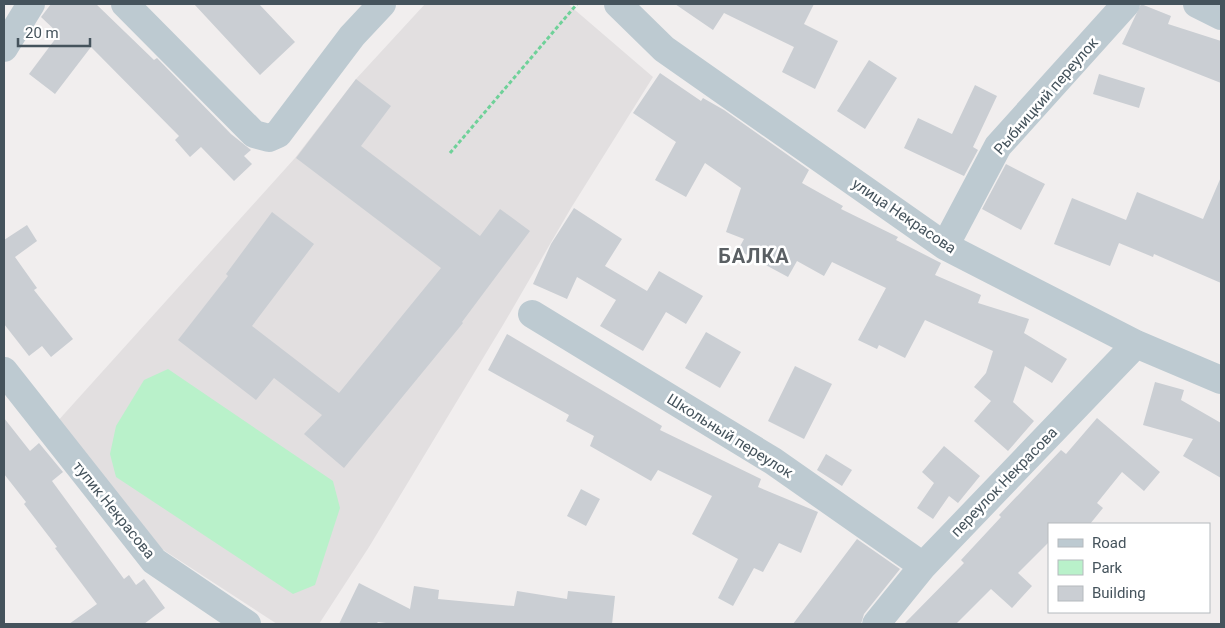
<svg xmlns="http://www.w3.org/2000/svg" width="1225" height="628" font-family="Roboto,sans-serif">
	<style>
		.education { fill: #e2dfe0 }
		.green { fill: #b9f1ca }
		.building { fill: #caced3 }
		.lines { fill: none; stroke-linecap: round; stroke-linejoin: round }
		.path { stroke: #6fd199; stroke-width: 3; stroke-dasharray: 4 2.5; stroke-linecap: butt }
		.minor { stroke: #bdcad1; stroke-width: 28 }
		.labels { text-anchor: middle; stroke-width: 5; stroke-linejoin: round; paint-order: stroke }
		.street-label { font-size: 15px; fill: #45535c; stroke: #fff }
		.district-label { font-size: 20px; font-weight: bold; letter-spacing: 1px; fill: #5a5f63; stroke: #fff }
	</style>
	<rect width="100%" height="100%" fill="#f1eeee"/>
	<path class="education" d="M 425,4 L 568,4 L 653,77 L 571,208 L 503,325 L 369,547 L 319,624 L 277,624 L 162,549 L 56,423 L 295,158 L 356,79 Z"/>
	<path class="green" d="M 168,369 L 333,481 L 340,508 L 315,585 L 293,594 L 116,477 L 110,454 L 116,426 L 144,380 Z"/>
	<path class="building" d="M 51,4 L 96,4 L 154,60 L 157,58 L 231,134 L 251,150 L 244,156 L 252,164 L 234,181 L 201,147 L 190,157 L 175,140 L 179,136 L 91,47 L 55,94 L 29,74 L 59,34 L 41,17 Z
		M 194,4 L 259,4 L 295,42 L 260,75 Z
		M 675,4 L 814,4 L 804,24 L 838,41 L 815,89 L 782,72 L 794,47 L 724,13 L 713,30 Z
		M 1141,4 L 1171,16 L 1168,24 L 1221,41 L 1221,83 L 1122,44 Z
		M 869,60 L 897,78 L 865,129 L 837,111 Z
		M 660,73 L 701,101 L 703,98 L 724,110 L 809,170 L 802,183 L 843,206 L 841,209 L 898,237 L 896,240 L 941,263 L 935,275 L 981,295 L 978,303 L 1029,319 L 1024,333 L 1067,359 L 1052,383 L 1025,366 L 1013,402 L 1034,421 L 1008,451 L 974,421 L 991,401 L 974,387 L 986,373 L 993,351 L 925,320 L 905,358 L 879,345 L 877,349 L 858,340 L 886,288 L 832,262 L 824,276 L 797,261 L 788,277 L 738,250 L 744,239 L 726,232 L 741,188 L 705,163 L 686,197 L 655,180 L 676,142 L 633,113 Z
		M 1099,74 L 1145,88 L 1139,108 L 1093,94 Z
		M 356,79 L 391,106 L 361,146 L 480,236 L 500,209 L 530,231 L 462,322 L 463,323 L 344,468 L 304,434 L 322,415 L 274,378 L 256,400 L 178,340 L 228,276 L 226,274 L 272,212 L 314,244 L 252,326 L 339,393 L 441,268 L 296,158 Z
		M 975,85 L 997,96 L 973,147 L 978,150 L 964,176 L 904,148 L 918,118 L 952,134 Z
		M 1006,164 L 1045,184 L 1021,230 L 982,209 Z
		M 1221,177 L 1221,283 L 1154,254 L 1153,257 L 1119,243 L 1110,266 L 1054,244 L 1072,198 L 1126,220 L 1137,192 L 1203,219 Z
		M 574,208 L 622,239 L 605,266 L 647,291 L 659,271 L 703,296 L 686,324 L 666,312 L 643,351 L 600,326 L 616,300 L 577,277 L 567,299 L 533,284 L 551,244 Z
		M 27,225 L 37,241 L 15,257 L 37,288 L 34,290 L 73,339 L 51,357 L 42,346 L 29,356 L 4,324 L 4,240 Z
		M 706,332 L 741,352 L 720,388 L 685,368 Z
		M 507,334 L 662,426 L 660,430 L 761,479 L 758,487 L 818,512 L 801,553 L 779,543 L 763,572 L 754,568 L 733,606 L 718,598 L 738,559 L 692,534 L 712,496 L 658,470 L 651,481 L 590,446 L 594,436 L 566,421 L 569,415 L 488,370 Z
		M 795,366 L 832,384 L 804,439 L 768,421 Z
		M 1155,382 L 1184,390 L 1181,400 L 1221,423 L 1221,478 L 1183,456 L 1193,439 L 1143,425 Z
		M 4,418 L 30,451 L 39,443 L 63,472 L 52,481 L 124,579 L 129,575 L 136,585 L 144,579 L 165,608 L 144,624 L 69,624 L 97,604 L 55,548 L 57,547 L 24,504 L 26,502 L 4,474 Z
		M 1097,418 L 1160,472 L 1144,491 L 1122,472 L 1097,503 L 1103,508 L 1090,524 L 1049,524 L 1049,542 L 1018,573 L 1032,586 L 1012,608 L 991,589 L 956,624 L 904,624 L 964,563 L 961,560 L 1001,517 L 999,515 L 1061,450 L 1066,454 Z
		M 944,446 L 980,476 L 958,503 L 949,496 L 933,519 L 917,508 L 934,483 L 922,472 Z
		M 826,454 L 852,470 L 842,486 L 817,470 Z
		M 581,489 L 600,499 L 586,526 L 567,516 Z
		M 857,539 L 900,569 L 864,614 L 861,624 L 793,624 Z
		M 359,583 L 410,609 L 414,586 L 439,590 L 438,599 L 514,606 L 517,591 L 567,599 L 568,591 L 615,596 L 612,624 L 394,624 L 378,622 L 376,624 L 339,624 Z"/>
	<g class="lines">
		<path class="path" d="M 450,153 L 577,4"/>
		<path class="minor" d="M 125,4 L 254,134 L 269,138 L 278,134 L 352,36 L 382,4
			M 618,4 L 664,49 L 945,246 L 1136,344 L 1221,380
			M 1197,4 L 1221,16
			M 4,48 L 31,4
			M 945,246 L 998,146 L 1126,4
			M 532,314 L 773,461 L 923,566
			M 4,371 L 154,561 L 247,624
			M 876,624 L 923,566 L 1136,344"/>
	</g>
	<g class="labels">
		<g class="street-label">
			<text transform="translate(1046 96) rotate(-49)" y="5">Рыбницкий переулок</text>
			<text transform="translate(904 216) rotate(34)" y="5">улица Некрасова</text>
			<text transform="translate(730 436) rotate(32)" y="5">Школьный переулок</text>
			<text transform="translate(1004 482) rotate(-46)" y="5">переулок Некрасова</text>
			<text transform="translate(114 510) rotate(51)" y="5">тупик Некрасова</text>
		</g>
		<g class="district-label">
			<text x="754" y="263">БАЛКА</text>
		</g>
	</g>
	<rect width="1225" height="628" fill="none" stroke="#45535c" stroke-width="10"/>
	<rect x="1048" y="523" width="162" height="90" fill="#ffffff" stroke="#b5babe"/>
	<rect x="1058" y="539" width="25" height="8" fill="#bdcad1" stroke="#b5babe"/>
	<text x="1092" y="548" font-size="15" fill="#45535c">Road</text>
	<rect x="1058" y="560" width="25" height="15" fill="#b9f1ca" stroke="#b5babe"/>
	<text x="1092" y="573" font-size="15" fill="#45535c">Park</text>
	<rect x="1058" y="586" width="25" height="15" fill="#caced3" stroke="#b5babe"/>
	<text x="1092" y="598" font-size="15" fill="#45535c">Building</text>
	<path d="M18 38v8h72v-8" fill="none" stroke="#45535c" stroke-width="2.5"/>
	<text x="25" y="38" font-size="15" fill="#45535c" stroke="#ffffff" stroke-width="4" paint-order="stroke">20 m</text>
</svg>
